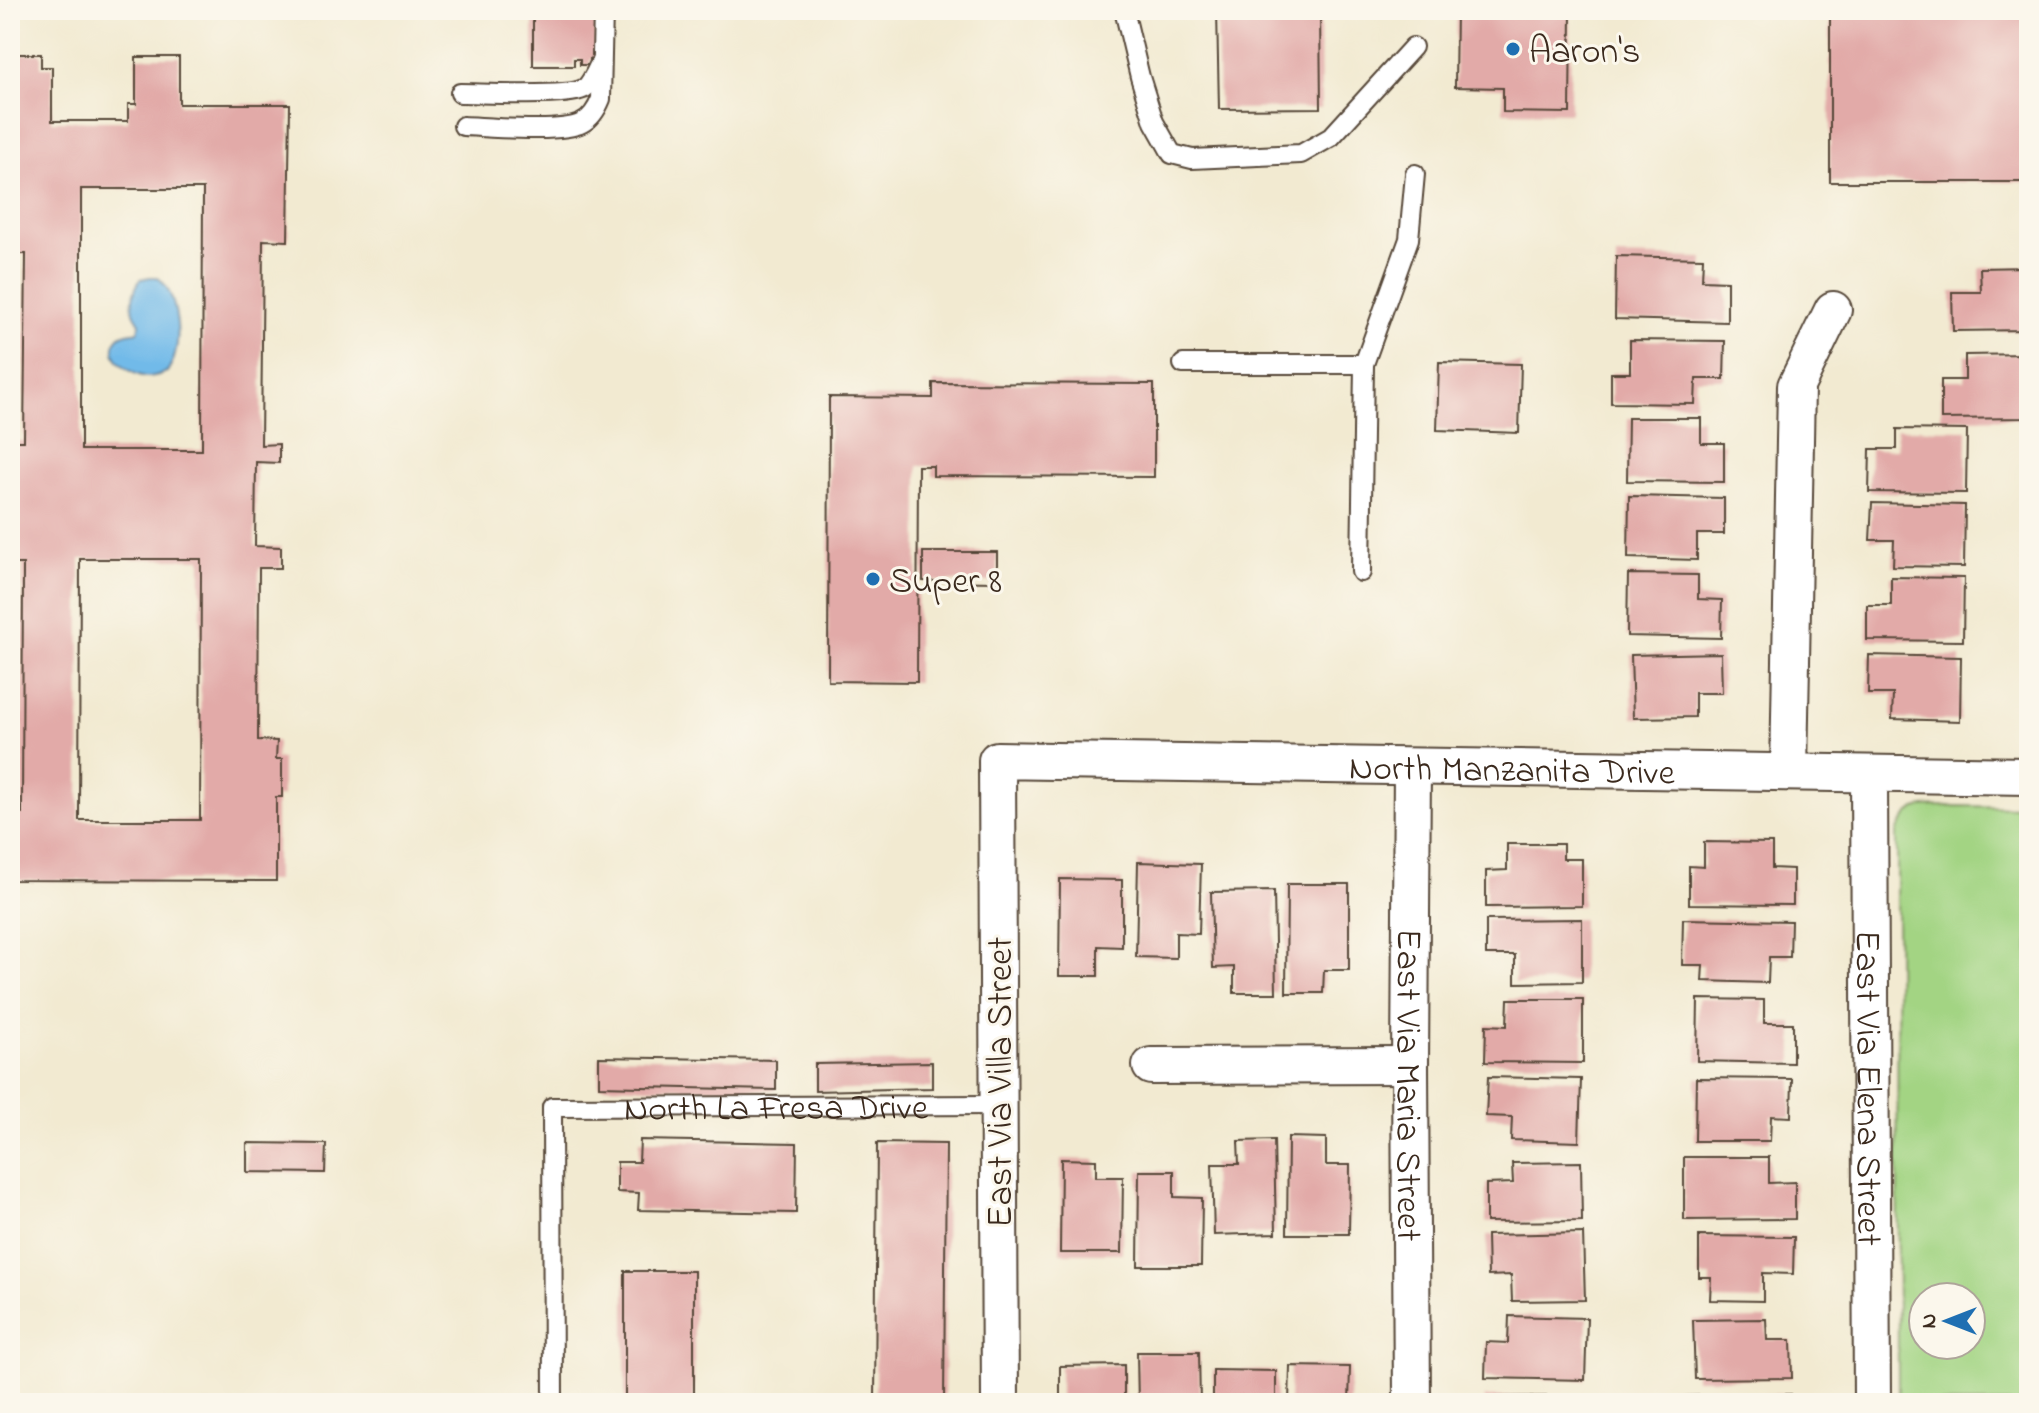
<svg xmlns="http://www.w3.org/2000/svg" width="2039" height="1413" font-family="'Indie Flower',sans-serif">
	<style>
		.green { fill: #a3d483; stroke: #6f7f50; stroke-width: 2; fill-rule: evenodd }
		.water { fill: #71bae9; stroke: #567284; stroke-width: 2 }
		.building { fill: #e2aaa8; fill-rule: evenodd }
		.lines { fill: none; stroke-linecap: round; stroke-linejoin: round }
		.lane-casing { stroke: #564739; stroke-width: 22 }
		.street-casing { stroke: #564739; stroke-width: 40 }
		.lane { stroke: #fff; stroke-width: 18 }
		.street { stroke: #fff; stroke-width: 36 }
		.poi-dot { fill: #1f6fb2; stroke: #fbf7ec; stroke-width: 3 }
		.labels { text-anchor: middle; stroke-width: 6; stroke-linejoin: round; paint-order: stroke }
		.poi-label { font-size: 36px; fill: #3b2a1e; stroke: #fbf7ec; text-anchor: start }
		.street-label { font-size: 36px; fill: #3b2a1e; stroke: #fbf7ec }
	</style>
	<rect width="100%" height="100%" fill="#fbf7ec"/>
	<filter id="ink" filterUnits="userSpaceOnUse"><feTurbulence type="fractalNoise" baseFrequency=".0125" numOctaves="2"/><feDisplacementMap in="SourceGraphic" scale="16" xChannelSelector="R" yChannelSelector="G"/><feConvolveMatrix kernelMatrix="1 2 1 2 8 2 1 2 1" color-interpolation-filters="sRGB"/></filter>
	<filter id="wash" filterUnits="userSpaceOnUse"><feTurbulence type="fractalNoise" baseFrequency=".006" numOctaves="4" result="noise"/><feDisplacementMap in="SourceGraphic" scale="32" xChannelSelector="R" yChannelSelector="G"/><feGaussianBlur stdDeviation="1.8" result="paint"/><feColorMatrix in="noise" values="0 0 0 0 0 0 0 0 0 0 0 0 0 0 0 0 0 1.4 0 .05"/><feComposite in="paint" operator="in"/></filter>
	<g filter="url(#wash)">
		<rect width="100%" height="100%" fill="#f2ead1"/>
		<path class="green" d="M 1952,806 L 2029,807 L 2029,1403 L 1898,1403 L 1897,832 C 1912,802 1922,807 1952,806 ZM 1923,1297 L 1971,1297 L 1971,1345 L 1923,1345 Z"/>
		<path class="water" d="M 150,277 L 157,277 C 176,290 181,333 175,354 C 174,361 170,366 167,372 C 161,374 154,377 148,377 C 131,376 102,355 119,337 C 124,332 132,333 138,331 L 140,323 C 138,319 135,316 134,312 C 130,301 135,287 141,279 Z"/>
		<g id="blocks">
			<path class="building" d="M 533,10 L 595,10 L 595,59 L 590,59 L 590,65 L 580,65 L 580,59 L 574,59 L 574,66 L 533,66 Z
				M 1217,10 L 1320,10 L 1321,108 L 1219,109 Z
				M 1456,10 L 1571,10 L 1570,113 L 1503,112 L 1503,88 L 1455,87 Z
				M 1830,10 L 2029,10 L 2029,182 L 1830,182 Z
				M 10,54 L 41,54 L 41,67 L 52,67 L 52,121 L 128,121 L 128,104 L 136,104 L 136,57 L 179,57 L 179,104 L 290,104 L 288,241 L 263,240 L 261,445 L 279,444 L 279,463 L 256,462 L 255,546 L 281,547 L 281,568 L 259,568 L 258,740 L 277,741 L 276,759 L 282,759 L 282,797 L 276,797 L 276,881 L 10,880 L 10,813 L 22,813 L 23,564 L 10,564 L 10,545 L 15,545 L 16,464 L 10,464 L 10,441 L 24,441 L 26,254 L 10,254 ZM 81,189 L 203,189 L 202,450 L 81,450 ZM 80,559 L 201,559 L 200,820 L 79,820 Z
				M 1616,256 L 1703,258 L 1702,280 L 1727,281 L 1727,322 L 1615,319 Z
				M 2029,267 L 2029,330 L 1953,331 L 1952,292 L 1981,292 L 1980,268 Z
				M 1630,340 L 1725,341 L 1724,379 L 1696,379 L 1695,404 L 1611,403 L 1611,373 L 1630,373 Z
				M 2029,354 L 2029,418 L 1941,419 L 1941,380 L 1965,380 L 1965,355 Z
				M 1439,362 L 1521,364 L 1519,433 L 1437,430 Z
				M 933,383 L 1154,384 L 1154,477 L 933,476 L 933,466 L 918,466 L 917,682 L 828,681 L 829,397 L 933,398 Z
				M 1628,418 L 1701,418 L 1701,443 L 1724,443 L 1724,482 L 1627,481 Z
				M 1897,429 L 1967,430 L 1966,493 L 1869,492 L 1870,449 L 1897,449 Z
				M 1629,496 L 1724,498 L 1724,534 L 1697,534 L 1697,560 L 1628,558 Z
				M 1872,503 L 1965,505 L 1964,567 L 1893,566 L 1894,540 L 1870,540 Z
				M 923,552 L 997,552 L 997,582 L 923,581 Z
				M 1628,574 L 1698,575 L 1698,599 L 1722,600 L 1721,638 L 1627,636 Z
				M 1891,577 L 1964,578 L 1963,641 L 1867,640 L 1867,605 L 1891,605 Z
				M 1721,653 L 1722,693 L 1695,693 L 1695,717 L 1633,718 L 1631,655 Z
				M 1869,655 L 1961,657 L 1960,721 L 1892,719 L 1893,694 L 1868,694 Z
				M 1704,842 L 1772,843 L 1772,868 L 1793,869 L 1793,905 L 1689,904 L 1689,866 L 1704,867 Z
				M 1507,844 L 1563,844 L 1563,859 L 1582,859 L 1582,906 L 1486,907 L 1486,871 L 1507,870 Z
				M 1138,862 L 1201,864 L 1199,934 L 1176,933 L 1176,958 L 1136,957 Z
				M 1060,879 L 1122,880 L 1122,947 L 1098,946 L 1098,976 L 1059,976 Z
				M 1287,884 L 1349,884 L 1349,970 L 1324,970 L 1323,993 L 1286,993 Z
				M 1274,891 L 1276,993 L 1234,993 L 1234,967 L 1213,968 L 1211,892 Z
				M 1582,919 L 1582,982 L 1515,983 L 1515,955 L 1486,955 L 1486,920 Z
				M 1683,919 L 1791,921 L 1790,957 L 1769,957 L 1768,983 L 1702,981 L 1703,965 L 1682,965 Z
				M 1508,999 L 1583,999 L 1583,1063 L 1485,1062 L 1486,1025 L 1507,1026 Z
				M 1698,999 L 1764,1000 L 1764,1023 L 1793,1023 L 1793,1063 L 1697,1061 Z
				M 599,1057 L 776,1060 L 776,1090 L 599,1086 Z
				M 932,1062 L 932,1088 L 815,1091 L 815,1064 Z
				M 1488,1077 L 1581,1079 L 1579,1142 L 1511,1140 L 1512,1117 L 1486,1116 Z
				M 1696,1078 L 1792,1079 L 1791,1117 L 1771,1116 L 1770,1141 L 1695,1141 Z
				M 1288,1137 L 1326,1138 L 1326,1165 L 1350,1165 L 1349,1234 L 1287,1234 Z
				M 640,1140 L 797,1143 L 796,1213 L 638,1210 L 639,1193 L 617,1192 L 617,1162 L 639,1162 Z
				M 1274,1140 L 1276,1233 L 1214,1235 L 1212,1164 L 1239,1164 L 1238,1141 Z
				M 247,1143 L 326,1144 L 325,1173 L 247,1172 Z
				M 877,1143 L 946,1144 L 944,1403 L 875,1403 Z
				M 1684,1157 L 1769,1157 L 1769,1183 L 1795,1182 L 1795,1219 L 1684,1220 Z
				M 1061,1159 L 1096,1160 L 1096,1177 L 1123,1177 L 1122,1253 L 1060,1253 Z
				M 1581,1162 L 1582,1221 L 1486,1222 L 1486,1184 L 1513,1183 L 1512,1163 Z
				M 1139,1171 L 1174,1171 L 1174,1197 L 1202,1198 L 1201,1266 L 1138,1266 Z
				M 1583,1233 L 1585,1300 L 1512,1301 L 1511,1275 L 1488,1276 L 1487,1235 Z
				M 1699,1236 L 1794,1237 L 1793,1274 L 1763,1273 L 1763,1301 L 1710,1300 L 1711,1277 L 1699,1277 Z
				M 625,1271 L 694,1271 L 694,1403 L 625,1403 Z
				M 1509,1316 L 1587,1318 L 1585,1380 L 1485,1378 L 1486,1342 L 1508,1343 Z
				M 1766,1319 L 1767,1340 L 1791,1340 L 1792,1378 L 1695,1379 L 1693,1320 Z
				M 1137,1352 L 1199,1352 L 1200,1403 L 1138,1403 Z
				M 1124,1365 L 1124,1403 L 1060,1403 L 1060,1366 Z
				M 1290,1366 L 1350,1367 L 1349,1403 L 1289,1403 Z
				M 1213,1370 L 1276,1371 L 1276,1403 L 1213,1403 Z
				M 1791,1394 L 1791,1403 L 1683,1403 L 1683,1396 Z
				M 1591,1396 L 1591,1403 L 1485,1403 L 1485,1397 Z"/>
		</g>
	</g>
	<g filter="url(#ink)">
		<use href="#blocks" fill-opacity="0" stroke="#564739" stroke-width="2"/>
		<g class="lines">
			<g class="lane-casing">
				<g id="lane">
					<path d="M 1124,10 L 1140,77 L 1154,122 L 1172,154 L 1192,159 L 1301,154 L 1331,137 L 1413,47"/>
					<path d="M 460,93 C 483,93 570,98 585,88 C 592,82 597,69 601,61"/>
					<path d="M 463,126 C 489,127 561,134 582,123 C 592,118 597,109 601,99 L 603,10"/>
					<path d="M 1183,364 L 1364,364 L 1409,239 L 1415,174"/>
					<path d="M 1361,572 L 1364,364"/>
					<path id="s1" d="M 553,1403 L 552,1107 L 998,1105"/>
				</g>
			</g>
			<g class="street-casing">
				<g id="street">
					<path id="s2" d="M 1412,767 L 1410,1065 L 1412,1403"/>
					<path d="M 1789,772 L 1796,386 L 1833,310"/>
					<path id="s3" d="M 1869,774 L 1872,1403"/>
					<path d="M 1151,1066 L 1410,1065"/>
					<path id="s4" d="M 1000,1403 L 997,760 L 2029,776"/>
				</g>
			</g>
			<use href="#lane" class="lane"/>
			<use href="#street" class="street"/>
		</g>
	</g>
	<g class="poi-dot">
		<circle cx="1513" cy="49" r="8"/>
		<circle cx="873" cy="579" r="8"/>
	</g>
	<g class="labels">
		<g class="poi-label">
			<text x="1529" y="62">Aaron's</text>
			<text x="889" y="592">Super 8</text>
		</g>
		<g class="street-label">
			<text dy="13" stroke="none"><textPath href="#s4" startOffset="1158">North Manzanita Drive</textPath></text>
			<text transform="translate(998 1082) rotate(-90)" y="13">East Via Villa Street</text>
			<text dy="13" stroke="none"><textPath href="#s2" startOffset="318">East Via Maria Street</textPath></text>
			<text dy="13" stroke="none"><textPath href="#s3" startOffset="314">East Via Elena Street</textPath></text>
			<text dy="13" stroke="none"><textPath href="#s1" startOffset="520">North La Fresa Drive</textPath></text>
		</g>
	</g>
	<rect width="2039" height="1413" fill="none" stroke="#fbf7ec" stroke-width="40"/>
	<g transform="translate(1947 1321) rotate(270)"><circle r="38" fill="#fbf7ec" stroke="#aea59a" stroke-width="2"/>
	<path d="M0-6L14 30L0 20L-14 30Z" fill="#1f6fb2"/>
	<text y="-12" font-size="22" font-weight="bold" text-anchor="middle" fill="#3b2a1e">N</text>
	</g>
</svg>
